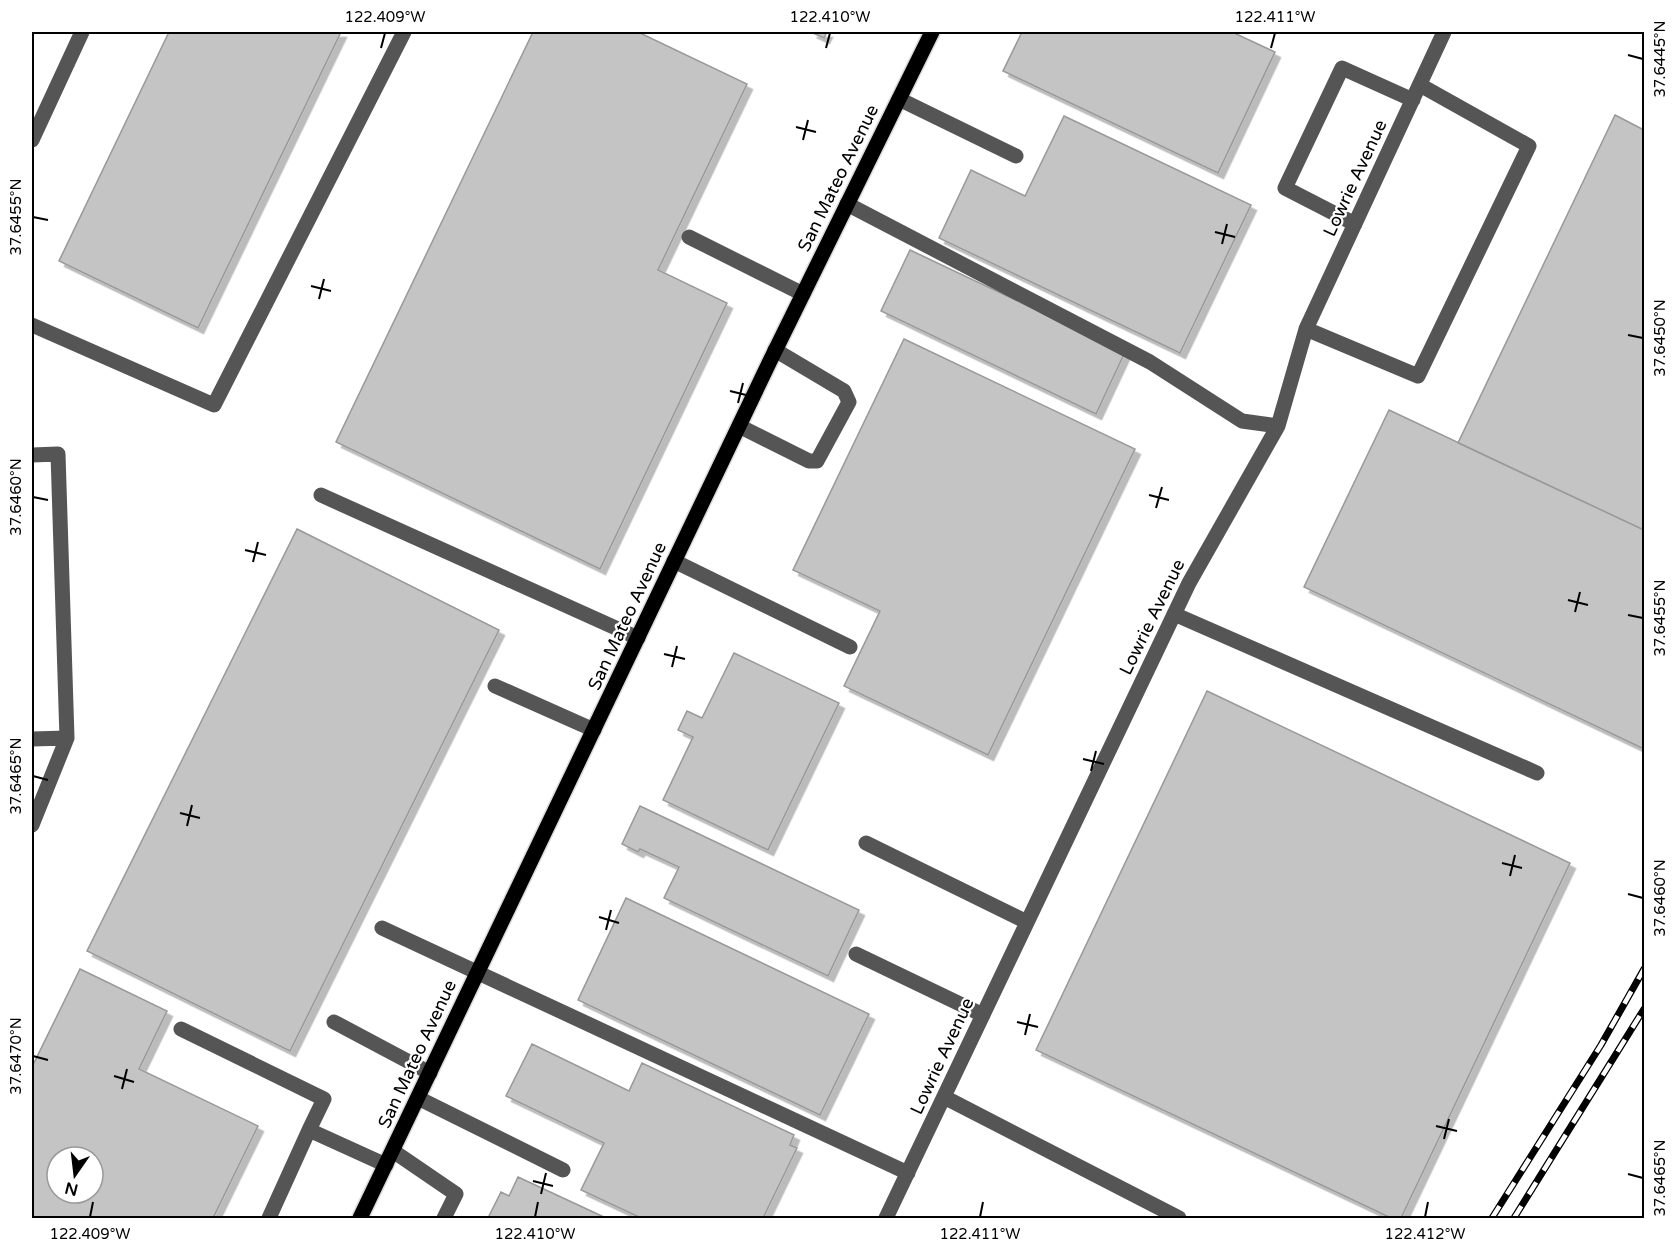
<svg xmlns="http://www.w3.org/2000/svg" width="1676" height="1250" font-family="'Varela Round',sans-serif">
	<style>
		.building { fill: #c4c4c4; stroke: #999; stroke-width: 1.5; fill-rule: evenodd; filter: url(#shadow) }
		.lines { fill: none; stroke-linecap: round; stroke-linejoin: round }
		.major-casing { stroke: #dbdbdb; stroke-width: 18 }
		.minor { stroke: #555; stroke-width: 15 }
		.major { stroke: #000; stroke-width: 15 }
		.rail-casing { stroke: #000; stroke-width: 7 }
		.rail { stroke: #fff; stroke-width: 4.5; stroke-dasharray: 14; stroke-linecap: butt }
		.ticks { fill: none; stroke: #000; stroke-width: 2 }
		.labels { text-anchor: middle; stroke-width: 4.5; stroke-linejoin: round; paint-order: stroke }
		.street-label { font-size: 18px; fill: #000; stroke: #fff }
		.neatline { fill: none; stroke: #000; stroke-width: 2 }
		.ticks-label { font-size: 15px; text-anchor: middle; fill: #000 }
	</style>
	<defs>
		<filter id="shadow"><feDropShadow dx="5.5" dy="5.5" stdDeviation="0" flood-color="#0004"/></filter>
	</defs>
	<rect width="100%" height="100%" fill="#fff"/>
	<path class="building" d="M 169,32 L 341,32 L 198,328 L 59,261 Z
		M 533,32 L 638,32 L 747,84 L 658,270 L 727,303 L 600,569 L 336,442 Z
		M 811,32 L 827,32 L 824,38 Z
		M 1022,32 L 1232,32 L 1275,52 L 1218,173 L 1003,71 Z
		M 1615,115 L 1644,130 L 1644,530 L 1458,443 Z
		M 1064,116 L 1251,205 L 1180,353 L 939,238 L 971,170 L 1025,196 Z
		M 910,250 L 1125,352 L 1096,414 L 881,311 Z
		M 904,339 L 1135,449 L 988,755 L 844,686 L 880,611 L 793,570 Z
		M 1389,410 L 1644,530 L 1644,749 L 1304,587 Z
		M 297,529 L 499,630 L 290,1051 L 87,951 Z
		M 734,653 L 839,703 L 768,850 L 663,800 L 693,737 L 678,730 L 687,711 L 702,718 Z
		M 1207,691 L 1570,863 L 1401,1218 L 1391,1218 L 1036,1050 Z
		M 640,806 L 859,910 L 828,976 L 664,898 L 679,867 L 640,849 L 638,852 L 622,844 Z
		M 626,898 L 869,1014 L 820,1115 L 578,1000 Z
		M 80,969 L 167,1011 L 139,1069 L 258,1126 L 213,1218 L 32,1218 L 32,1067 ZM 57,1157 L 93,1157 L 93,1193 L 57,1193 Z
		M 532,1044 L 629,1091 L 642,1063 L 794,1135 L 790,1145 L 797,1148 L 763,1218 L 641,1218 L 581,1190 L 604,1143 L 506,1096 Z
		M 518,1177 L 606,1218 L 488,1218 L 501,1192 L 509,1196 Z"/>
	<g class="lines">
		<g class="major-casing">
			<path id="major" d="M 360,1218 L 770,361 L 932,32"/>
		</g>
		<path class="minor" d="M 899,99 L 1016,156
			M 32,140 L 82,32
			M 847,204 L 1150,362 L 1242,421 L 1278,426
			M 1355,224 L 1285,188 L 1342,68 L 1413,100
			M 689,237 L 803,294
			M 32,325 L 214,405 L 404,32
			M 1306,329 L 1418,376 L 1529,146 L 1420,85
			M 739,426 L 809,461 L 817,461 L 849,402 L 844,391 L 775,350
			M 32,455 L 58,454 L 67,738 L 32,825
			M 321,495 L 638,638
			M 674,561 L 850,647
			M 1174,614 L 1537,773
			M 495,686 L 594,730
			M 32,739 L 67,738
			M 866,843 L 1027,922
			M 382,928 L 908,1173
			M 856,954 L 983,1015
			M 334,1022 L 430,1073
			M 181,1029 L 324,1099 L 309,1130
			M 944,1097 L 1179,1218
			M 418,1098 L 563,1170
			M 393,1151 L 456,1194 L 444,1218
			M 269,1218 L 309,1130 L 386,1165
			M 886,1218 L 1189,583 L 1278,426 L 1306,329 L 1444,32"/>
		<use href="#major" class="major"/>
		<g class="rail-casing">
			<path id="rail" d="M 1492,1218 L 1601,1045 L 1644,969
				M 1514,1218 L 1644,1009"/>
		</g>
		<use href="#rail" class="rail"/>
	</g>
	<path class="ticks" d="M 381,48 L 385,33M 826,48 L 830,33M 1271,48 L 1275,33M 1628,55 L 1643,59M 796,127 L 816,132M 803,140 L 808,120M 33,217 L 48,220M 1215,232 L 1235,237M 1222,244 L 1227,224M 311,286 L 331,291M 319,299 L 324,279M 1628,335 L 1643,338M 730,391 L 750,396M 738,403 L 743,383M 1149,495 L 1169,500M 33,497 L 48,500M 1156,508 L 1162,487M 245,550 L 266,555M 253,562 L 258,542M 1568,600 L 1588,605M 1575,612 L 1580,592M 1628,615 L 1643,618M 664,654 L 685,659M 672,667 L 677,646M 1083,759 L 1104,764M 1091,771 L 1096,751M 33,776 L 48,780M 180,813 L 200,818M 187,826 L 192,805M 1502,863 L 1522,868M 1510,876 L 1515,855M 1628,894 L 1643,898M 599,917 L 619,923M 606,930 L 611,910M 1017,1022 L 1038,1027M 1025,1035 L 1030,1014M 33,1056 L 48,1060M 114,1076 L 134,1082M 122,1089 L 127,1069M 1436,1126 L 1457,1131M 1444,1139 L 1449,1119M 1628,1174 L 1643,1178M 533,1181 L 553,1186M 541,1194 L 546,1173M 90,1217 L 93,1202M 535,1217 L 538,1202M 980,1217 L 983,1202M 1425,1217 L 1428,1202"/>
	<g class="labels">
		<g class="street-label">
			<text transform="translate(838 178) rotate(-64)" y="6">San Mateo Avenue</text>
			<text transform="translate(1355 178) rotate(-65)" y="6">Lowrie Avenue</text>
			<text transform="translate(627 616) rotate(-65)" y="6">San Mateo Avenue</text>
			<text transform="translate(1152 617) rotate(-64)" y="6">Lowrie Avenue</text>
			<text transform="translate(417 1054) rotate(-65)" y="6">San Mateo Avenue</text>
			<text transform="translate(942 1056) rotate(-65)" y="6">Lowrie Avenue</text>
		</g>
	</g>
	<rect width="1676" height="1250" fill="none" stroke="#ffffff" stroke-width="66"/>
	<g transform="translate(75 1175) rotate(194)"><circle r="28" fill="#ffffff" stroke="#999999" stroke-width="1.5"/>
	<path d="M0-4.5L10 22L0 15L-10 22Z" fill="#000000"/>
	<text y="-9" font-size="16" font-weight="bold" text-anchor="middle" fill="#000000">N</text>
	</g>
	<rect x="33" y="33" width="1610" height="1184" class="neatline"/>
	<g class="ticks-label">
		<text x="385" y="22">122.409°W</text>
		<text x="830" y="22">122.410°W</text>
		<text x="1275" y="22">122.411°W</text>
		<text transform="translate(1660 59) rotate(-90)" y="5">37.6445°N</text>
		<text transform="translate(16 217) rotate(-90)" y="5">37.6455°N</text>
		<text transform="translate(1660 338) rotate(-90)" y="5">37.6450°N</text>
		<text transform="translate(16 497) rotate(-90)" y="5">37.6460°N</text>
		<text transform="translate(1660 618) rotate(-90)" y="5">37.6455°N</text>
		<text transform="translate(16 776) rotate(-90)" y="5">37.6465°N</text>
		<text transform="translate(1660 898) rotate(-90)" y="5">37.6460°N</text>
		<text transform="translate(16 1056) rotate(-90)" y="5">37.6470°N</text>
		<text transform="translate(1660 1178) rotate(-90)" y="5">37.6465°N</text>
		<text x="90" y="1239">122.409°W</text>
		<text x="535" y="1239">122.410°W</text>
		<text x="980" y="1239">122.411°W</text>
		<text x="1425" y="1239">122.412°W</text>
	</g>
</svg>
